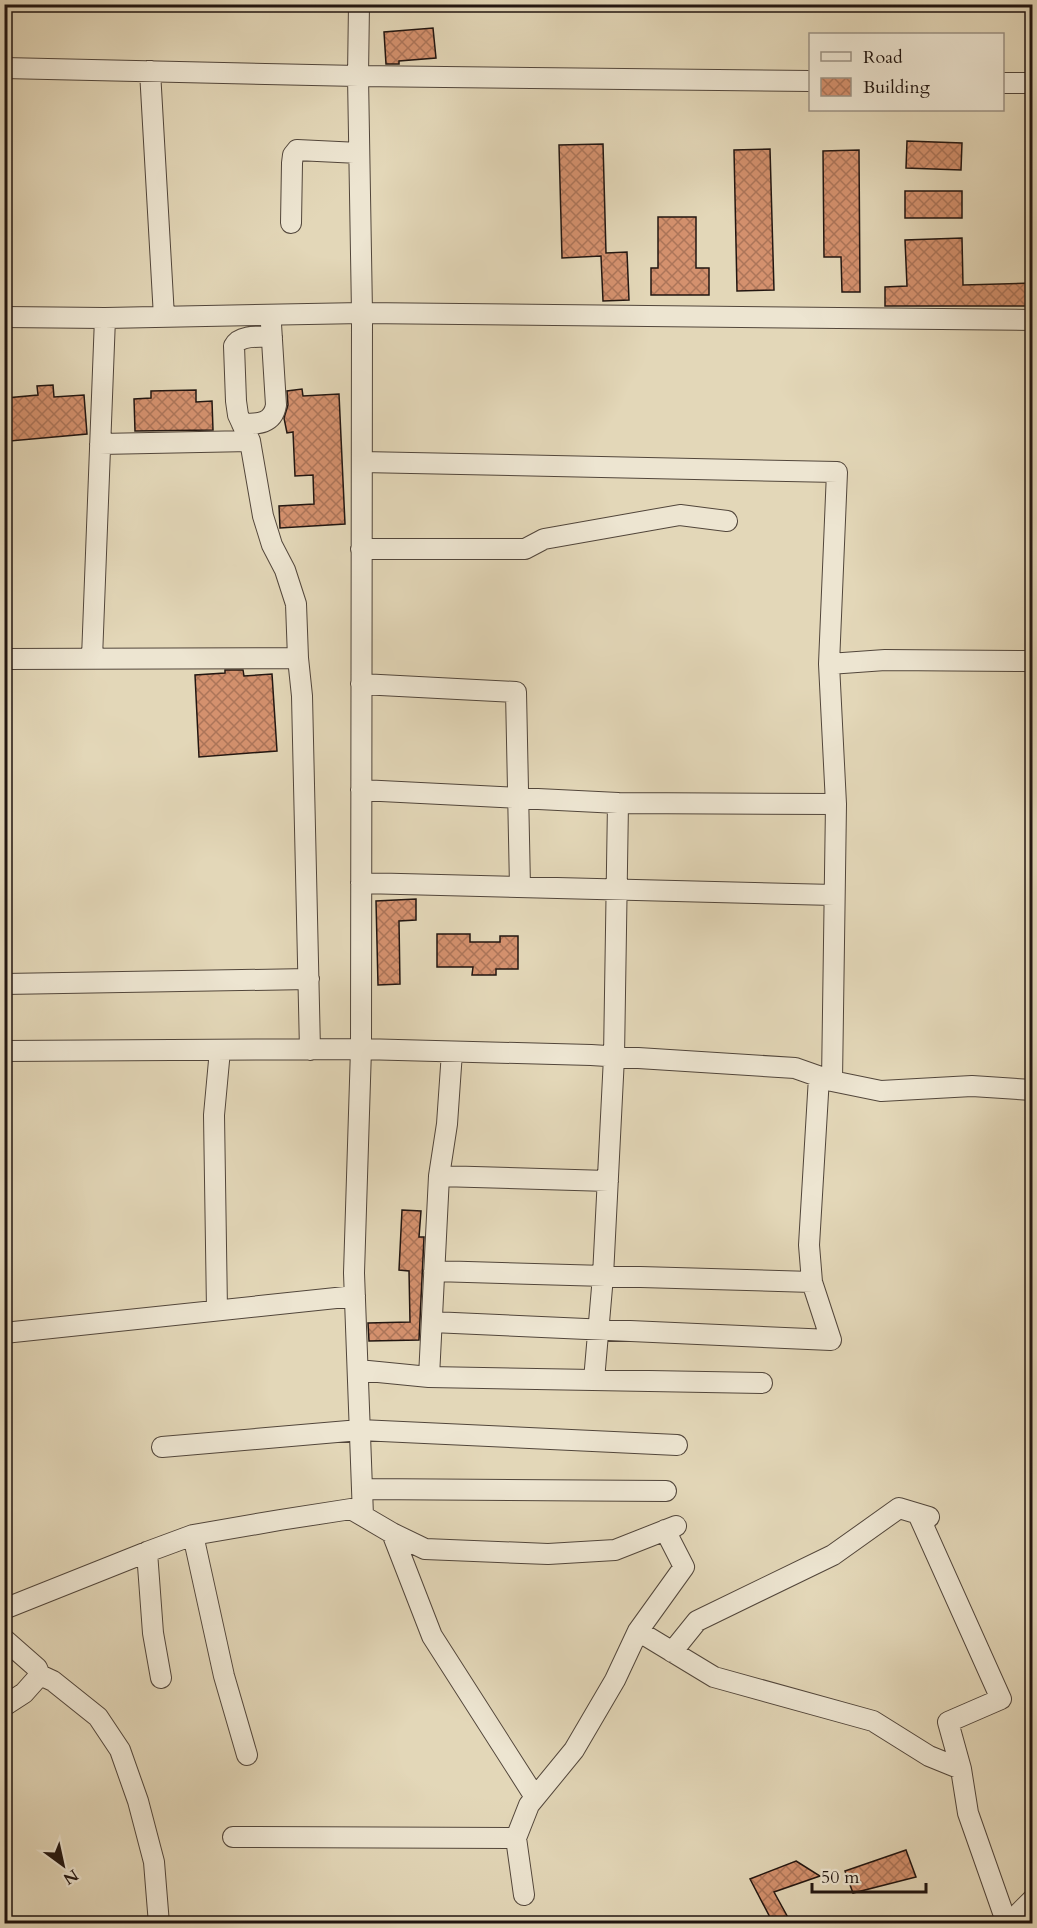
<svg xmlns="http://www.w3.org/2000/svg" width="1037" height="1928" font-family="Cardo,serif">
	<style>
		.building { fill: url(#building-cross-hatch); stroke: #221611; stroke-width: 1.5 }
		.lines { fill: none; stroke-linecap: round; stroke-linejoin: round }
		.minor-casing { stroke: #52463b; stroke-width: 22 }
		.minor { stroke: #ede5d1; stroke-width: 20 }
	</style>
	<defs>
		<pattern id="building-cross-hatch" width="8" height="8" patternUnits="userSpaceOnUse" patternTransform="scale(1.5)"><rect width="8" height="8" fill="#d4916e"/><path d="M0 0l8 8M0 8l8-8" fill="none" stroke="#ac7559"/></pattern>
	</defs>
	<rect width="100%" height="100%" fill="#e3d7b8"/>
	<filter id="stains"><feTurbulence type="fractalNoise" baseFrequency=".00333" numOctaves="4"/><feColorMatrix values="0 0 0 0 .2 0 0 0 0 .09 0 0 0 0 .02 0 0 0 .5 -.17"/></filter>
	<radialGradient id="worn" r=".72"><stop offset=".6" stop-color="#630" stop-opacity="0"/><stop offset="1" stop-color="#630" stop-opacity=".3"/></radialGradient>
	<path class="building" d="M 433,28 L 436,58 L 399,61 L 399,64 L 386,64 L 384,32 Z
		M 907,141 L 962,143 L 961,170 L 906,168 Z
		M 603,144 L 606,253 L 627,252 L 629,300 L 603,301 L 601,256 L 562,258 L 559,145 Z
		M 770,149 L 774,290 L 737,291 L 734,150 Z
		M 859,150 L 860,292 L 842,292 L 841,257 L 824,257 L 823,151 Z
		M 905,191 L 962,191 L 962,218 L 905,218 Z
		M 658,217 L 696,217 L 696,268 L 709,268 L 709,295 L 651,295 L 651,268 L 658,268 Z
		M 962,238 L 963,285 L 1032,283 L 1032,306 L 885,306 L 885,287 L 907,286 L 905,240 Z
		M 53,385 L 54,397 L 84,395 L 87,434 L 10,441 L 6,398 L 38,395 L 37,386 Z
		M 302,389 L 303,396 L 339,394 L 345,524 L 280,528 L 279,506 L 314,504 L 313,475 L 295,476 L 293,432 L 287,433 L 284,418 L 288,405 L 287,391 Z
		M 196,390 L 196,402 L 212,401 L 213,430 L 135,431 L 134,399 L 151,398 L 151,391 Z
		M 225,670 L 243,670 L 244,676 L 272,674 L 277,751 L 199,757 L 195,675 L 225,673 Z
		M 416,899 L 416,920 L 399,921 L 400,984 L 378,985 L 376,901 Z
		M 437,934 L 470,934 L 470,942 L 500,942 L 500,936 L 518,936 L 518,969 L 496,969 L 496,975 L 472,975 L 473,967 L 437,967 Z
		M 402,1210 L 421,1211 L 419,1237 L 424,1237 L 419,1340 L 369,1341 L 368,1323 L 410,1322 L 409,1271 L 399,1270 Z
		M 906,1850 L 916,1877 L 853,1893 L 845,1871 Z
		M 796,1861 L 820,1876 L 774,1892 L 791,1923 L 773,1923 L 750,1879 Z"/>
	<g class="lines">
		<g class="minor-casing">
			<path id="minor" d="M 359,4 L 358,76 L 362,313 L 361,1049 L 354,1273 L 363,1516
				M 4,68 L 358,76 L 810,81
				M 150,71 L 164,317
				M 1002,83 L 1032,83
				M 291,223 L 292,163 L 293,155 L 297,150 L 359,153
				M 4,317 L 105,318 L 362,313 L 1032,320
				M 272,337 C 260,337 240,334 234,346 L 236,401 L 238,415 L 250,441 L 263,516 L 272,545 L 285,570 L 296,604 L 298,658
				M 242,424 C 258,424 273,424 276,405 L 271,324
				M 100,444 L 250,441
				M 362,462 L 837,472 L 829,664
				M 361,549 L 525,549 L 544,539 L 680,515 L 727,521
				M 92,658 L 105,318
				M 4,659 L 298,658 L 302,696 L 310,1050
				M 361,684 L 516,692 L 520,887
				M 361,790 L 618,803
				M 836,804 L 829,664 L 885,660 L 1032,661
				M 361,883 L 834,895
				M 4,984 L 309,979
				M 4,1051 L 361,1049 L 591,1055 L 795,1068 L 832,1081 L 881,1091 L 972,1086 L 1032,1090
				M 439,1176 L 447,1124 L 452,1052
				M 434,1271 L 812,1282 L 809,1245 L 819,1077
				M 217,1310 L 214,1115 L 220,1050
				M 432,1322 L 831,1340 L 812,1282
				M 4,1333 L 355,1296
				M 358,1370 L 429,1377 L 439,1176 L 608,1181
				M 429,1377 L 762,1383
				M 594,1380 L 603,1276 L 614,1057 L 618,803 L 836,804 L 832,1081
				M 162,1447 L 360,1430 L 677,1445
				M 362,1489 L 666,1491
				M 918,1514 L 1001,1699 L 948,1722 L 961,1769
				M 392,1533 L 432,1636 L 535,1797
				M 193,1535 L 224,1676 L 247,1755
				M 147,1552 L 153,1633 L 161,1678
				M 4,1609 L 147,1552 L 193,1535 L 280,1520 L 351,1509 L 392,1533 L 425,1549 L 548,1554 L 615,1550 L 676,1526
				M 638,1631 L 714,1677 L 873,1721 L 929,1756 L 961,1769 L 968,1813 L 1007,1924
				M 4,1639 L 37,1668 L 40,1675 L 24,1693 L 4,1706
				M 672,1652 L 697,1621 L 833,1555 L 899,1508 L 929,1517
				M 40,1675 L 53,1681 L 98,1717 L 120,1750 L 138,1801 L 154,1862 L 159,1924
				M 233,1837 L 516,1838
				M 524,1895 L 516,1838 L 529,1805 L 574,1750 L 615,1680 L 638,1631 L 684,1567 L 665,1530
				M 1008,1924 L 1032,1900"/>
		</g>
		<use href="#minor" class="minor"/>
	</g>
	<rect width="1037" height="1928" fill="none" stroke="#e3d7b8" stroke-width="24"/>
	<rect x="6" y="6" width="1025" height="1916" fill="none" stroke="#221611" stroke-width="3"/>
	<rect x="12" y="12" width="1013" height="1904" fill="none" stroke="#221611" stroke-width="1.5"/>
	<rect x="809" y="33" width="195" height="78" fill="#ede5d1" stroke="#9c9284" stroke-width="1.5"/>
	<rect x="821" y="52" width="30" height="9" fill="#ede5d1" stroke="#9c9284" stroke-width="1.5"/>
	<text x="863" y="63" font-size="18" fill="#221611">Road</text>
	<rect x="821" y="78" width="30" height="18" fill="url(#building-cross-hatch)" stroke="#9c9284" stroke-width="1.5"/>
	<text x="863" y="93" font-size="18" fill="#221611">Building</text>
	<g transform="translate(63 1865) rotate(147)" stroke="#ede5d1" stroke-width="4.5" paint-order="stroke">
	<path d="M0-4.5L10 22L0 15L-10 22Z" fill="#221611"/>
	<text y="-9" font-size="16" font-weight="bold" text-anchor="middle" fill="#221611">N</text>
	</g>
	<path d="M812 1883v9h114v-9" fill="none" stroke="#221611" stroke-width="3"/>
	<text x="821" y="1883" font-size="18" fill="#221611" stroke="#ede5d1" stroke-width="4.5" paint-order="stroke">50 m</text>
	<rect width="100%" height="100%" filter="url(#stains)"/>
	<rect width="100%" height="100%" fill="url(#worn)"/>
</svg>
